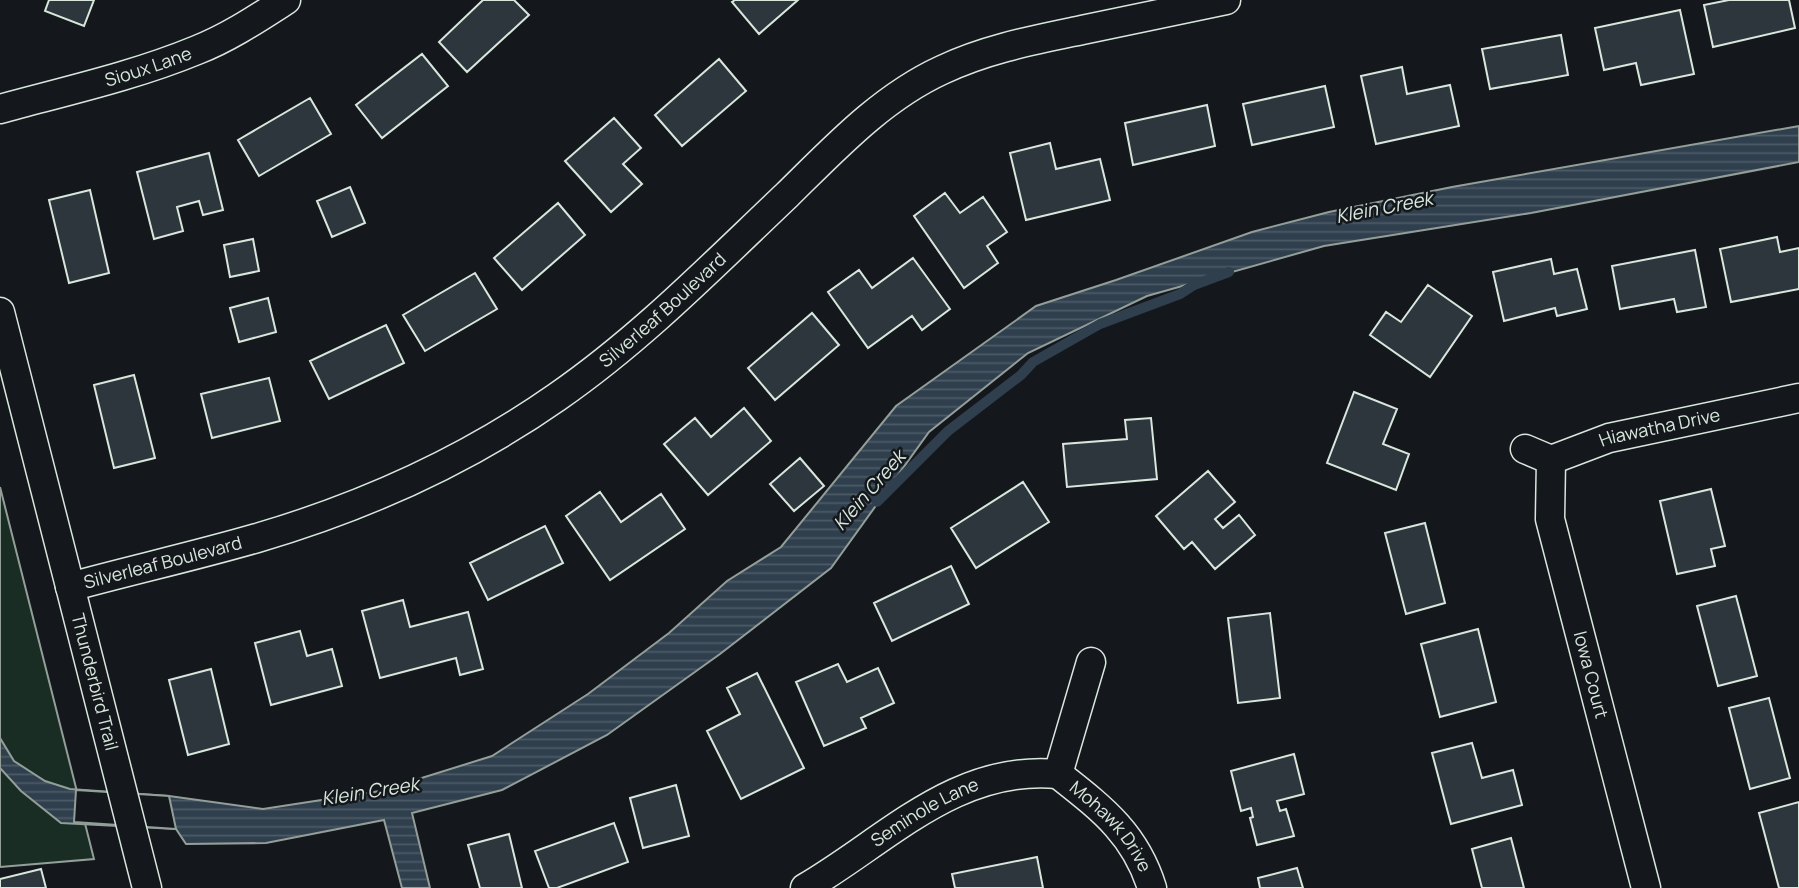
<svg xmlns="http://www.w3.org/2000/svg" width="1799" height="888" font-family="Manrope,sans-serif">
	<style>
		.park { fill: #1a2d24; stroke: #939e99; stroke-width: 2 }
		.water { fill: url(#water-rules); stroke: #939e99; stroke-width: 2 }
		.pier { fill: #14181c; stroke: #939e99; stroke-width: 2 }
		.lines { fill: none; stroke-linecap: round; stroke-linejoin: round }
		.stream { stroke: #2f3f4d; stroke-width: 10 }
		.building { fill: #2c363c; stroke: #d8e6dc; stroke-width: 2 }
		.minor-casing { stroke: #d8e6dc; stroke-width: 31 }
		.minor { stroke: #14181c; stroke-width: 28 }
		.labels { text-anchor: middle; stroke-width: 5; stroke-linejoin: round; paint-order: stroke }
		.street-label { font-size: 18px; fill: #d8e6dc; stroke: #14181c }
		.water-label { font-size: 19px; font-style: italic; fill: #d8e6dc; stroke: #14181c }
	</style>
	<defs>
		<pattern id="water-rules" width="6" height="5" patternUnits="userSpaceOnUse" patternTransform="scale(1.75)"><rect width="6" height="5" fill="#2f3f4d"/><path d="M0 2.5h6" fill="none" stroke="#4c5b66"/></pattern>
	</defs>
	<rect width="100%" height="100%" fill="#14181c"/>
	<path class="park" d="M 0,487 L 94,859 L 0,867 Z"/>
	<path class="water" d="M 1799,126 L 1799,162 L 1531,213 L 1324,246 L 1147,296 L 1028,353 L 929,432 L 831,568 L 720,654 L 607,735 L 502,790 L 412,813 L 430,888 L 402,888 L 384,820 L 266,843 L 186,844 L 176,829 L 61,823 L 21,791 L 0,768 L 0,738 L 14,761 L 45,781 L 70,789 L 169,796 L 263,809 L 380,791 L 492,756 L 588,694 L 669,633 L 727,581 L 781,547 L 896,406 L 1036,306 L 1116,280 L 1252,232 L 1329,212 L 1452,187 Z"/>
	<path class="pier" d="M 76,790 L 169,796 L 176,829 L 74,822 Z"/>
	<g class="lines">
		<path class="stream" d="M 877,502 L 948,431 L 1021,375 L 1033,362 L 1100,324 L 1180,294 L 1194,285 L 1229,272"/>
	</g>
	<path class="building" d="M 49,0 L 94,0 L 84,26 L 45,11 Z
		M 483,0 L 514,0 L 529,15 L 467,72 L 439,42 Z
		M 735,0 L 798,0 L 759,34 L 732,2 Z
		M 1729,0 L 1789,0 L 1795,28 L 1713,47 L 1704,5 Z
		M 1680,10 L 1694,74 L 1641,85 L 1636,63 L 1604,70 L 1595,28 Z
		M 1561,35 L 1568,75 L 1490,89 L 1482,49 Z
		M 422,54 L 448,86 L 382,138 L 356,105 Z
		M 719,59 L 746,91 L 682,146 L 655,115 Z
		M 1402,67 L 1407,94 L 1450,85 L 1459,126 L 1376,144 L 1361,76 Z
		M 1325,86 L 1334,127 L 1252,145 L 1243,104 Z
		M 310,98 L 331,134 L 259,176 L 238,140 Z
		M 1207,105 L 1215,146 L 1133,165 L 1125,123 Z
		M 614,118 L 641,148 L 623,164 L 642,184 L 611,212 L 565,161 Z
		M 1050,143 L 1056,169 L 1100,159 L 1110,200 L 1026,220 L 1010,153 Z
		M 209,153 L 223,210 L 203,215 L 199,201 L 177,207 L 183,231 L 154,239 L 137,172 Z
		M 350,187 L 365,223 L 332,237 L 317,201 Z
		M 90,190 L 109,273 L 69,283 L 49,200 Z
		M 945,193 L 960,213 L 983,197 L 1007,232 L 987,246 L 998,263 L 964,288 L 914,216 Z
		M 558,203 L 585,235 L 522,290 L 494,258 Z
		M 1777,237 L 1780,252 L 1799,248 L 1799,289 L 1731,302 L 1720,249 Z
		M 253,239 L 259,271 L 230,277 L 224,245 Z
		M 1695,250 L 1706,307 L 1677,312 L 1674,299 L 1620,309 L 1612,266 Z
		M 913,258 L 950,309 L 922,330 L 912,316 L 868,348 L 828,292 L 859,270 L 872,288 Z
		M 1551,259 L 1554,274 L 1577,269 L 1587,309 L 1557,316 L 1555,308 L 1504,321 L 1493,272 Z
		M 475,273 L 497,309 L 425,351 L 403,315 Z
		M 1428,285 L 1472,316 L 1430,377 L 1370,335 L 1386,312 L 1401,322 Z
		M 268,298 L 276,332 L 239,342 L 230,308 Z
		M 812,313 L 839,345 L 775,400 L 748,368 Z
		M 386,325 L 404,363 L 329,399 L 310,361 Z
		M 134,375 L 155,458 L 114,468 L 94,385 Z
		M 269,378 L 280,421 L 212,438 L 201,394 Z
		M 1354,392 L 1397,409 L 1383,444 L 1409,454 L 1396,490 L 1327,463 Z
		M 744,408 L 771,441 L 708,495 L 664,444 L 695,418 L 711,437 Z
		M 1151,418 L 1157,479 L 1067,487 L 1063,444 L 1127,439 L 1125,420 Z
		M 800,458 L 824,486 L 794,511 L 770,484 Z
		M 1208,471 L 1235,502 L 1215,519 L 1223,528 L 1239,515 L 1255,535 L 1215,569 L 1192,542 L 1184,549 L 1156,516 Z
		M 1023,482 L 1049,522 L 976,568 L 951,528 Z
		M 1711,489 L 1725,546 L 1711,549 L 1715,566 L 1677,574 L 1660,501 Z
		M 600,492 L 621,522 L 661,494 L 685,529 L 610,580 L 566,516 Z
		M 1425,523 L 1445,603 L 1406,614 L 1385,533 Z
		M 545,526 L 563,563 L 488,600 L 470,563 Z
		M 951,566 L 969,604 L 892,641 L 874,603 Z
		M 1736,596 L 1757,676 L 1718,686 L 1697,606 Z
		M 403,600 L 410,627 L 468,612 L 483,669 L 460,675 L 456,658 L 380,678 L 362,611 Z
		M 1270,613 L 1280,698 L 1238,703 L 1228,618 Z
		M 1478,629 L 1496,702 L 1440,717 L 1421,644 Z
		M 300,631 L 307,656 L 332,649 L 342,686 L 271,705 L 255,643 Z
		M 838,664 L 847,682 L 878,668 L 894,703 L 861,718 L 866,728 L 824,746 L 796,682 Z
		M 211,669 L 229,744 L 188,755 L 169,680 Z
		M 757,673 L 804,768 L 741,799 L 707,731 L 740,714 L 727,688 Z
		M 1769,698 L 1790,778 L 1750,789 L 1729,708 Z
		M 1472,743 L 1482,778 L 1513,770 L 1522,805 L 1451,824 L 1432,753 Z
		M 1294,754 L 1304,794 L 1277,801 L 1280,811 L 1286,809 L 1294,836 L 1257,845 L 1250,818 L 1253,817 L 1251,808 L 1241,811 L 1231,771 Z
		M 676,785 L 689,836 L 643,848 L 630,798 Z
		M 1799,802 L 1799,888 L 1779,888 L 1759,813 Z
		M 614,823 L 628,862 L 557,888 L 549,888 L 535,851 Z
		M 509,834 L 522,888 L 480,888 L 468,845 Z
		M 1511,838 L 1524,888 L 1482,888 L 1472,849 Z
		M 1037,857 L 1043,888 L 955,888 L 952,874 Z
		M 1297,868 L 1303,888 L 1260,888 L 1258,878 Z
		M 41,869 L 46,888 L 0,888 L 0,879 Z"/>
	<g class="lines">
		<g class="minor-casing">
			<g id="minor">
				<path id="s1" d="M 0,109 C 66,91 134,76 197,50 C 228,38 258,18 286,0"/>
				<path id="s2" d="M 0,312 L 147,888"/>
				<path id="s3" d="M 1525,449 L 1551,460 L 1609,438 L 1799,398"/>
				<path id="s4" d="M 1551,460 L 1550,519 L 1646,888"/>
				<path id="s5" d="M 70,587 C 132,570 195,556 257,538 C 363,507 467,460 557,397 C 642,338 713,265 787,195 C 834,149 881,98 942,70 C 986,49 1034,40 1082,30 C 1130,20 1178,10 1226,0"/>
				<path id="s6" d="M 1058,774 C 1101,808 1135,833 1152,888"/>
				<path d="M 1058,774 L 1091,662"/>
				<path id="s7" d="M 805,888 C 886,841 956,764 1058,774"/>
			</g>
		</g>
		<use href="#minor" class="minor"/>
	</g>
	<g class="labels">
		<g class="street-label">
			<text dy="6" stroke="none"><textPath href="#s1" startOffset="154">Sioux Lane</textPath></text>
			<text dy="6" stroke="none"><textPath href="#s5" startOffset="663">Silverleaf Boulevard</textPath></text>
			<text dy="6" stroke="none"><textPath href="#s3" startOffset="142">Hiawatha Drive</textPath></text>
			<text dy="6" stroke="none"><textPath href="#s5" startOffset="96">Silverleaf Boulevard</textPath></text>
			<text dy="6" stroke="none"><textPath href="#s4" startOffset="220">Iowa Court</textPath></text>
			<text dy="6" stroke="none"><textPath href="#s2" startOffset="382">Thunderbird Trail</textPath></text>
			<text dy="6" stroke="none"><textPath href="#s7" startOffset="142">Seminole Lane</textPath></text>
			<text dy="6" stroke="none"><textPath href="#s6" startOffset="75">Mohawk Drive</textPath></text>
		</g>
		<g class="water-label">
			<text transform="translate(1384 207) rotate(-11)" y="7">Klein Creek</text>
			<text transform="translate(869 490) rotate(-49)" y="7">Klein Creek</text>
			<text transform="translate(370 791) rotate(-9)" y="7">Klein Creek</text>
		</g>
	</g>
</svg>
